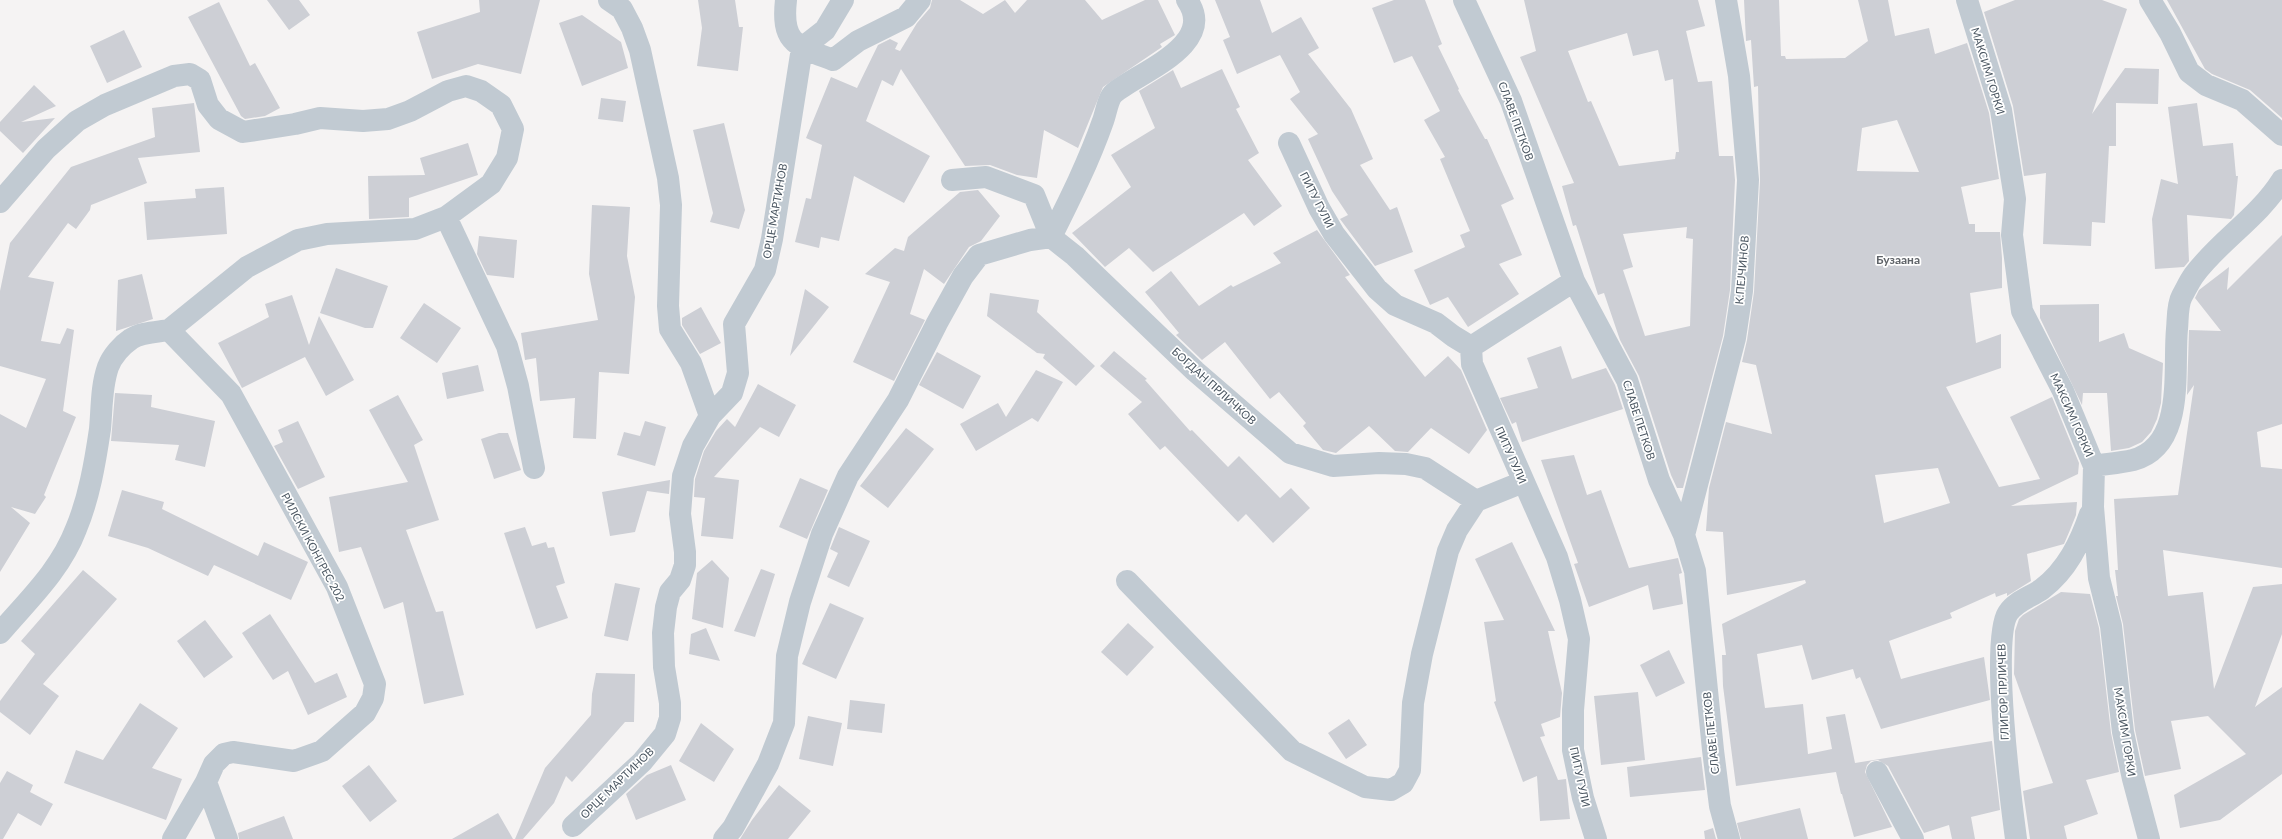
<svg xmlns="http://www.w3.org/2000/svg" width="2282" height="839" font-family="Lato,sans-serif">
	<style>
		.building { fill: #cdcfd5; fill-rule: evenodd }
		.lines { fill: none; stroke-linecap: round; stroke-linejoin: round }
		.street { stroke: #c1cad2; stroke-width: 22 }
		.labels { text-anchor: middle; stroke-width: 3.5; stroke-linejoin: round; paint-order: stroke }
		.street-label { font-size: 11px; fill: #4a5661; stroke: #fff }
		.neighbourhood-label { font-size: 12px; font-weight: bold; fill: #5f6368; stroke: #fff }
	</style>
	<rect width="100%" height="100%" fill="#f5f3f3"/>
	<path class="building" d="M 267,0 L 299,0 L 310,15 L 289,30 Z
		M 479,0 L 540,0 L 521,74 L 478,64 L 432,79 L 417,32 L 480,12 Z
		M 698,0 L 735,0 L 739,27 L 743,27 L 738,71 L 697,66 L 702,28 Z
		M 932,0 L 960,0 L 983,14 L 1005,0 L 1015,13 L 1027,0 L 1085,0 L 1102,20 L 1145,0 L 1158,0 L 1175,35 L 1160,44 L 1162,47 L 1103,87 L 1078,148 L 1044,130 L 1037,178 L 1017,175 L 990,165 L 965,166 L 901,69 L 893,86 L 882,80 L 866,121 L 930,156 L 904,203 L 854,176 L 839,241 L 821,237 L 819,248 L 795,242 L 806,198 L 811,199 L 822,145 L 806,138 L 831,77 L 857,88 L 878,45 L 890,39 L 898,43 L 895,49 L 900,51 L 917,23 L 930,8 Z
		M 1215,0 L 1260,0 L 1272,33 L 1301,17 L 1319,48 L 1308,54 L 1351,109 L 1373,159 L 1360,165 L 1390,210 L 1397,207 L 1413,252 L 1375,266 L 1340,219 L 1348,215 L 1332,191 L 1308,139 L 1318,134 L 1290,99 L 1300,92 L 1280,55 L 1237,74 L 1223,40 L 1230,37 Z
		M 1394,0 L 1425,0 L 1442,44 L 1438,46 L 1459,89 L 1458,90 L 1485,139 L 1487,139 L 1514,199 L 1501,205 L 1522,255 L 1499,264 L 1519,294 L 1468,327 L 1448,297 L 1430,305 L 1414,270 L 1465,247 L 1460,235 L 1470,231 L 1440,159 L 1445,157 L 1424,120 L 1440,111 L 1412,56 L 1394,63 L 1372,8 Z
		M 1524,0 L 1698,0 L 1705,26 L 1686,31 L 1698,82 L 1712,81 L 1719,156 L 1733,156 L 1735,180 L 1730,290 L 1723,336 L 1683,488 L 1677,488 L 1671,475 L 1639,376 L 1620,340 L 1604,293 L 1598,295 L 1576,225 L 1573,226 L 1562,186 L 1574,183 L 1520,57 L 1536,51 ZM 1627,33 L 1633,56 L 1658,50 L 1665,81 L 1673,79 L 1679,152 L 1676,152 L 1675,159 L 1619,166 L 1591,101 L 1588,102 L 1568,51 ZM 1687,227 L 1686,238 L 1693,239 L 1690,326 L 1645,336 L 1623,270 L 1633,267 L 1623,234 Z
		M 1744,0 L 1779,0 L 1781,56 L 1785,56 L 1786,59 L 1845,58 L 1868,41 L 1858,0 L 1888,0 L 1895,36 L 1929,28 L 1935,54 L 1967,43 L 1989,113 L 1999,179 L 1961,187 L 1969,224 L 1975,224 L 1975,232 L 2000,232 L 2002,258 L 2002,288 L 1970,293 L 1976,343 L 2001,334 L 2001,368 L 1946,387 L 1999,487 L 2040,479 L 2010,417 L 2052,397 L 2079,463 L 2078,474 L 2011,506 L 2077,502 L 2076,515 L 2070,530 L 2064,544 L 2027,554 L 2031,581 L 2007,596 L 2007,593 L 1996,597 L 1995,593 L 1950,613 L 1952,618 L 1889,641 L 1901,679 L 1984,657 L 1990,700 L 1881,729 L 1860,677 L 1856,679 L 1853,669 L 1812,680 L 1802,645 L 1757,654 L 1765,708 L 1803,704 L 1808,754 L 1832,749 L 1826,717 L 1845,714 L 1855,763 L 1992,741 L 2000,810 L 1971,817 L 1975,839 L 1952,839 L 1949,825 L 1924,833 L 1888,766 L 1878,760 L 1871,761 L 1867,765 L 1865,772 L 1892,827 L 1854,837 L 1842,794 L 1841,794 L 1836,772 L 1736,786 L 1723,686 L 1722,655 L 1726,655 L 1722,624 L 1806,583 L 1805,580 L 1727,595 L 1723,532 L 1706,531 L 1709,488 L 1726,422 L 1772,434 L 1756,365 L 1742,362 L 1747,340 L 1754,292 L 1760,181 L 1758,86 L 1754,87 L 1751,40 L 1746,41 ZM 1897,120 L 1919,172 L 1857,171 L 1862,128 ZM 1938,468 L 1950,503 L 1884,523 L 1875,475 Z
		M 2015,0 L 2102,0 L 2127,9 L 2092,114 L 2125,68 L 2159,69 L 2158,104 L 2116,103 L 2116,146 L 2109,146 L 2105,223 L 2092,222 L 2091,246 L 2043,244 L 2046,173 L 2024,176 L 2013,106 L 1984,12 Z
		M 2167,0 L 2282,0 L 2282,118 L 2250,90 L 2212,74 L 2205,69 Z
		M 219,2 L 250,66 L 255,63 L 280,108 L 265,116 L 245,119 L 241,116 L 188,17 Z
		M 582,15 L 621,42 L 628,68 L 582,86 L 559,23 Z
		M 124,30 L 142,67 L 107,83 L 90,46 Z
		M 1222,69 L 1240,107 L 1236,109 L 1259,153 L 1248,160 L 1282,206 L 1254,226 L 1244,213 L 1153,272 L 1129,248 L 1105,267 L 1072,233 L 1131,187 L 1111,155 L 1155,128 L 1139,91 L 1173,70 L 1181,88 Z
		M 34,85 L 56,106 L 21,122 L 55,118 L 23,153 L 0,131 L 0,122 Z
		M 601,98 L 626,101 L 623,122 L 598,119 Z
		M 194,103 L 200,152 L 138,158 L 147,183 L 91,205 L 90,210 L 76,229 L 68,223 L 28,277 L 54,282 L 41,341 L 60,344 L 67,328 L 74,330 L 63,411 L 76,417 L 44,495 L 46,497 L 35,514 L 11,507 L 30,523 L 0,572 L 0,414 L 26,428 L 46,379 L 0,366 L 0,291 L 10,243 L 71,167 L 155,137 L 152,108 Z
		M 2197,103 L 2203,146 L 2233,143 L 2236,176 L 2238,176 L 2234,215 L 2231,219 L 2187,215 L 2189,261 L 2184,267 L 2155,269 L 2152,219 L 2161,179 L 2178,184 L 2168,107 Z
		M 724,123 L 745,210 L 739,229 L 710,222 L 713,213 L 693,130 Z
		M 468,143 L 478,175 L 409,198 L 409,217 L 369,219 L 368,176 L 425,175 L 420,158 Z
		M 224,187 L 227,234 L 147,240 L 144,202 L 196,198 L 195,189 Z
		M 978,190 L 1000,216 L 981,241 L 969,247 L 944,284 L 924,269 L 910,314 L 925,320 L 894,381 L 853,362 L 890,282 L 865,274 L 895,248 L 904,251 L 908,237 L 960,192 Z
		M 592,205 L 630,207 L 627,256 L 635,297 L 629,374 L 599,372 L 596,439 L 573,438 L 575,398 L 540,401 L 536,358 L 525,360 L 521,333 L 598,320 L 589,274 Z
		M 1317,230 L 1350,275 L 1345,277 L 1425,377 L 1448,356 L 1461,370 L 1487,430 L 1469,454 L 1431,428 L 1408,452 L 1395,451 L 1369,426 L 1336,453 L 1323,450 L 1303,426 L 1306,423 L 1279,392 L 1270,399 L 1225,342 L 1202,360 L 1176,335 L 1179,333 L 1145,292 L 1171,271 L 1199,306 L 1231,285 L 1233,287 L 1281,263 L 1273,253 Z
		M 2282,235 L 2282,424 L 2257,432 L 2261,467 L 2282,469 L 2282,568 L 2163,550 L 2168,596 L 2203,592 L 2214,689 L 2253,587 L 2282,584 L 2282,634 L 2255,707 L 2282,687 L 2282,774 L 2220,820 L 2180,828 L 2174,795 L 2246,754 L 2208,716 L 2171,721 L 2181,769 L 2145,776 L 2135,730 L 2123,624 L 2116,596 L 2118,596 L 2115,570 L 2118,570 L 2114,499 L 2178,495 L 2194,385 L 2187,395 L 2189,330 L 2221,331 L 2195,298 L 2199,290 L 2229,267 L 2227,290 Z
		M 479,236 L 517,240 L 514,278 L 487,275 L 477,254 Z
		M 336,268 L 388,286 L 373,328 L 365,328 L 320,313 Z
		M 142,274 L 153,319 L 116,331 L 118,280 Z
		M 805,289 L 829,307 L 790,356 Z
		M 990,293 L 1039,300 L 1037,312 L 1095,366 L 1076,386 L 1043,358 L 1045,354 L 1037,353 L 987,316 Z
		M 292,295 L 309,345 L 319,316 L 354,380 L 326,396 L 305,357 L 242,388 L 218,343 L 269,317 L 265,304 Z
		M 424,303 L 461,328 L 437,363 L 400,338 Z
		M 2099,304 L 2099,342 L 2124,333 L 2129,348 L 2163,363 L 2161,403 L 2157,419 L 2151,432 L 2142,442 L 2129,448 L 2111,451 L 2107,393 L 2083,393 L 2082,405 L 2040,318 L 2040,305 Z
		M 701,307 L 721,343 L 700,354 L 682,325 L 682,318 Z
		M 1561,346 L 1572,379 L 1606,368 L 1615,385 L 1623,409 L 1522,442 L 1516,422 L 1512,424 L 1500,398 L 1538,388 L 1527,358 Z
		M 1114,351 L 1147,379 L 1145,380 L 1190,431 L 1192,430 L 1228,467 L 1239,456 L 1280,498 L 1291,488 L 1310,508 L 1273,543 L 1246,514 L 1238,522 L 1165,446 L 1160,450 L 1128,414 L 1142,402 L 1100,366 Z
		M 937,352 L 981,376 L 963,409 L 919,385 Z
		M 478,365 L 484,391 L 447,399 L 442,373 Z
		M 1036,370 L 1063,382 L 1038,422 L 1032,418 L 976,451 L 960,424 L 998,403 L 1006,417 Z
		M 758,384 L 796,405 L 779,437 L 760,427 L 714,477 L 739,480 L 733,539 L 701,536 L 705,498 L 694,497 L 695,479 L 704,451 L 716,431 L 727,419 L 735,427 Z
		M 115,393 L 152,395 L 151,407 L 215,421 L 205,467 L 175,460 L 179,445 L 111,441 Z
		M 398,395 L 423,440 L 414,445 L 439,520 L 406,530 L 436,612 L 443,611 L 464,695 L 424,704 L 403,602 L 384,609 L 361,547 L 339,552 L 329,497 L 408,482 L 369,410 Z
		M 298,421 L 325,477 L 298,489 L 274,446 L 283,442 L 278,430 Z
		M 645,421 L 666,427 L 655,466 L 617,455 L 624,432 L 640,436 Z
		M 906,428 L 934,449 L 888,508 L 860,486 Z
		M 499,433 L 508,433 L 521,470 L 494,479 L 481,439 Z
		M 1574,455 L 1587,495 L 1601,490 L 1629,568 L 1678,558 L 1682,573 L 1679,574 L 1683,604 L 1653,610 L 1648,585 L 1589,607 L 1574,564 L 1578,563 L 1541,460 Z
		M 800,478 L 828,490 L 807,539 L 779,527 Z
		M 670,480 L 669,494 L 647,491 L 635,532 L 610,536 L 602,492 Z
		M 122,490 L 164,502 L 162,509 L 258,556 L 264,542 L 308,562 L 291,600 L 214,565 L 208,576 L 148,548 L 108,536 Z
		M 525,527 L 532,546 L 546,542 L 548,548 L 554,547 L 565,583 L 556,586 L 568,618 L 536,629 L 504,533 Z
		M 839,527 L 870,541 L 849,587 L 827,577 L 838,553 L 830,549 Z
		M 1512,542 L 1555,631 L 1548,631 L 1562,693 L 1560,717 L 1541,724 L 1545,736 L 1540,737 L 1558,780 L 1566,779 L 1570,819 L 1540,821 L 1537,776 L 1523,782 L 1494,702 L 1496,701 L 1484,622 L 1504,620 L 1475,559 Z
		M 712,560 L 729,578 L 723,628 L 692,619 L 697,573 Z
		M 761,569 L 775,574 L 755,637 L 734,631 Z
		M 83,570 L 117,599 L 43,684 L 59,696 L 30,735 L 0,712 L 0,701 L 35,654 L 21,641 Z
		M 615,583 L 640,588 L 628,641 L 604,636 Z
		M 2061,592 L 2090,594 L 2099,628 L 2111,733 L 2119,772 L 2086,780 L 2098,814 L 2064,826 L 2067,839 L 2030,839 L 2023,791 L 2053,783 L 2014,674 L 2015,631 L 2019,619 L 2023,615 Z
		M 830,603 L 864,618 L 836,679 L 802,664 Z
		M 270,614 L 315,683 L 337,673 L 347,697 L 308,715 L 288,671 L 273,680 L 242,633 Z
		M 205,620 L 233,657 L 204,678 L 177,641 Z
		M 1128,623 L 1154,647 L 1127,676 L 1101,652 Z
		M 706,628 L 720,661 L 689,654 L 691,634 Z
		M 1669,650 L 1685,683 L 1656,697 L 1640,665 Z
		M 596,673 L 635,674 L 634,722 L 625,722 L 572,782 L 566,776 L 554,803 L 523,839 L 515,839 L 545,768 L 591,715 L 592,694 Z
		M 1638,692 L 1645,760 L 1601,765 L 1594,696 Z
		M 850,700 L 885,704 L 882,733 L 847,729 Z
		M 140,703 L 178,728 L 152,768 L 182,779 L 166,820 L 64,783 L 76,750 L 103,760 Z
		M 808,716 L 842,723 L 833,766 L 799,759 Z
		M 1349,719 L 1367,745 L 1346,759 L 1328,733 Z
		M 701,723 L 734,749 L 714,782 L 679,761 Z
		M 1701,757 L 1705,790 L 1630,797 L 1627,767 Z
		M 369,765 L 397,801 L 370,822 L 342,786 Z
		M 671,765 L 686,800 L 636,820 L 626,794 L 647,775 Z
		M 7,771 L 33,785 L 30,792 L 53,804 L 41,826 L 18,813 L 3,839 L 0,839 L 0,783 Z
		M 779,785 L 811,811 L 788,839 L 740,839 L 752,820 Z
		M 1800,808 L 1808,839 L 1741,839 L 1737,823 Z
		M 498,813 L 513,839 L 452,839 Z
		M 284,816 L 293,839 L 239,839 L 238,833 Z
		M 1713,828 L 1716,839 L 1705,839 L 1704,831 Z"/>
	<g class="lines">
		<path class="street" d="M 609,0 L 622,9 L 632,28 L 640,50 L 668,178 L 671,205 L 668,306 L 670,329 L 691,363 L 710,416
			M 786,0 C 781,44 797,46 833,60 L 858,41 L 906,17 L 920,0
			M 1464,0 L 1511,101 L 1574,281 L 1627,380 L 1659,480 L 1684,535 L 1695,571 L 1713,750 L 1720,806 L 1729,839
			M 1967,0 L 2001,110 L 2015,199 L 2012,235 L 2022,311 L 2063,391 L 2094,466 L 2093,507 L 2099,578 L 2111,626 L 2123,732 L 2133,779 L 2149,839
			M 2150,0 L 2170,33 L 2189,72 L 2206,85 L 2242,100 L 2282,135
			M 1289,143 L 1319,208 L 1334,234 L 1377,289 L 1395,305 L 1436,323 L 1453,336 L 1471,347 L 1472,364 L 1557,557 L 1570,600 L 1579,639 L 1573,710 L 1573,750 L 1583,798 L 1596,839
			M 952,180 L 986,177 L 1034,195 L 1051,237 L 1075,256 L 1195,371 L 1290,453 L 1333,466 L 1379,463 L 1406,464 L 1425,468 L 1476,501 L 1523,482
			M 0,202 L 46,149 L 77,121 L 105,105 L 174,76 L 190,74 L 200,80 L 208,105 L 219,119 L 243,132 L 295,124 L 320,118 L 363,121 L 388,119 L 410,111 L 448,91 L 466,86 L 481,91 L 501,105 L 513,129 L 507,158 L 491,184 L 446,217 L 415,229 L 327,234 L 298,240 L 247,267 L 169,330 L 231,394 L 337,587 L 375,684 L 373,698 L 365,713 L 322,751 L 294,761 L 233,752 L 224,754 L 214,764 L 206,782 L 173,839
			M 446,217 L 507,346 L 518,386 L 534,468
			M 1471,347 L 1574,281
			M 2094,466 C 2106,464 2120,463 2133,460 C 2186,446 2173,370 2177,329 C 2178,320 2177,305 2182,296 C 2186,289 2189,282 2194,275 C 2219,241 2258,218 2282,180
			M 1684,535 L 1735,338 L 1742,291 L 1748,180 L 1739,76 L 1726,0
			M 1127,581 L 1292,751 L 1365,787 L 1391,790 L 1403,783 L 1410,770 L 1413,703 L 1422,654 L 1448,551 L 1457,530 L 1476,501
			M 0,633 C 28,600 60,571 76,529 C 89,498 95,463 100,429 C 102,408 101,387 108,367 C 112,356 122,345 131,339 C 141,332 158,332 169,330
			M 1877,772 L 1913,839
			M 206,782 L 227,839
			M 573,826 L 642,762 L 665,734 L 670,718 L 670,703 L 664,667 L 663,633 L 666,607 L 670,592 L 680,580 L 685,565 L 685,552 L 680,514 L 683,476 L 693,446 L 710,416 L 732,393 L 738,373 L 734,324 L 765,270 L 772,239 L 802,48 L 825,30 L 843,0
			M 724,839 L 733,828 L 768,764 L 784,723 L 787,656 L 800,602 L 822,534 L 848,476 L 898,400 L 937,323 L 963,276 L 979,255 L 1030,240 L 1051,237 C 1070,199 1089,161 1103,121 C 1106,113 1108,98 1114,93 C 1139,72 1218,45 1187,0
			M 2016,839 C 2011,801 1990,640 2008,613 C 2016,601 2031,597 2042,589 C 2067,570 2080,543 2090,514"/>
	</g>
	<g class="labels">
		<g class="street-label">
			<text transform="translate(1988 71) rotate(73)" y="4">МАКСИМ ГОРКИ</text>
			<text transform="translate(1516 121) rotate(70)" y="4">СЛАВЕ ПЕТКОВ</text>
			<text transform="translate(1317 200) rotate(63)" y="4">ПИТУ ГУЛИ</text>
			<text transform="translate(775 211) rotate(-80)" y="4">ОРЦЕ МАРТИНОВ</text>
			<text transform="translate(1742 270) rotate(-85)" y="4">К.ПЕЈЧИНОВ</text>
			<text transform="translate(1214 386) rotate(42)" y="4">БОГДАН ПРЛИЧКОВ</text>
			<text transform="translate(2072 415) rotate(66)" y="4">МАКСИМ ГОРКИ</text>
			<text transform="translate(1639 420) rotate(72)" y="4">СЛАВЕ ПЕТКОВ</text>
			<text transform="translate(1511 455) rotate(66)" y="4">ПИТУ ГУЛИ</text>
			<text transform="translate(313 547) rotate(62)" y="4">РИЛСКИ КОНГРЕС 202</text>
			<text transform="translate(2003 692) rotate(-92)" y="4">ГЛИГОР ПРЛИЧЕВ</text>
			<text transform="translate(2125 732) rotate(81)" y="4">МАКСИМ ГОРКИ</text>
			<text transform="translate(1711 733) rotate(-96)" y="4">СЛАВЕ ПЕТКОВ</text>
			<text transform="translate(1580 777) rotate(78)" y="4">ПИТУ ГУЛИ</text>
			<text transform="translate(617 783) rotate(-44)" y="4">ОРЦЕ МАРТИНОВ</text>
		</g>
		<g class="neighbourhood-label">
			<text x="1898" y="264">Бузаана</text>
		</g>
	</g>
</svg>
